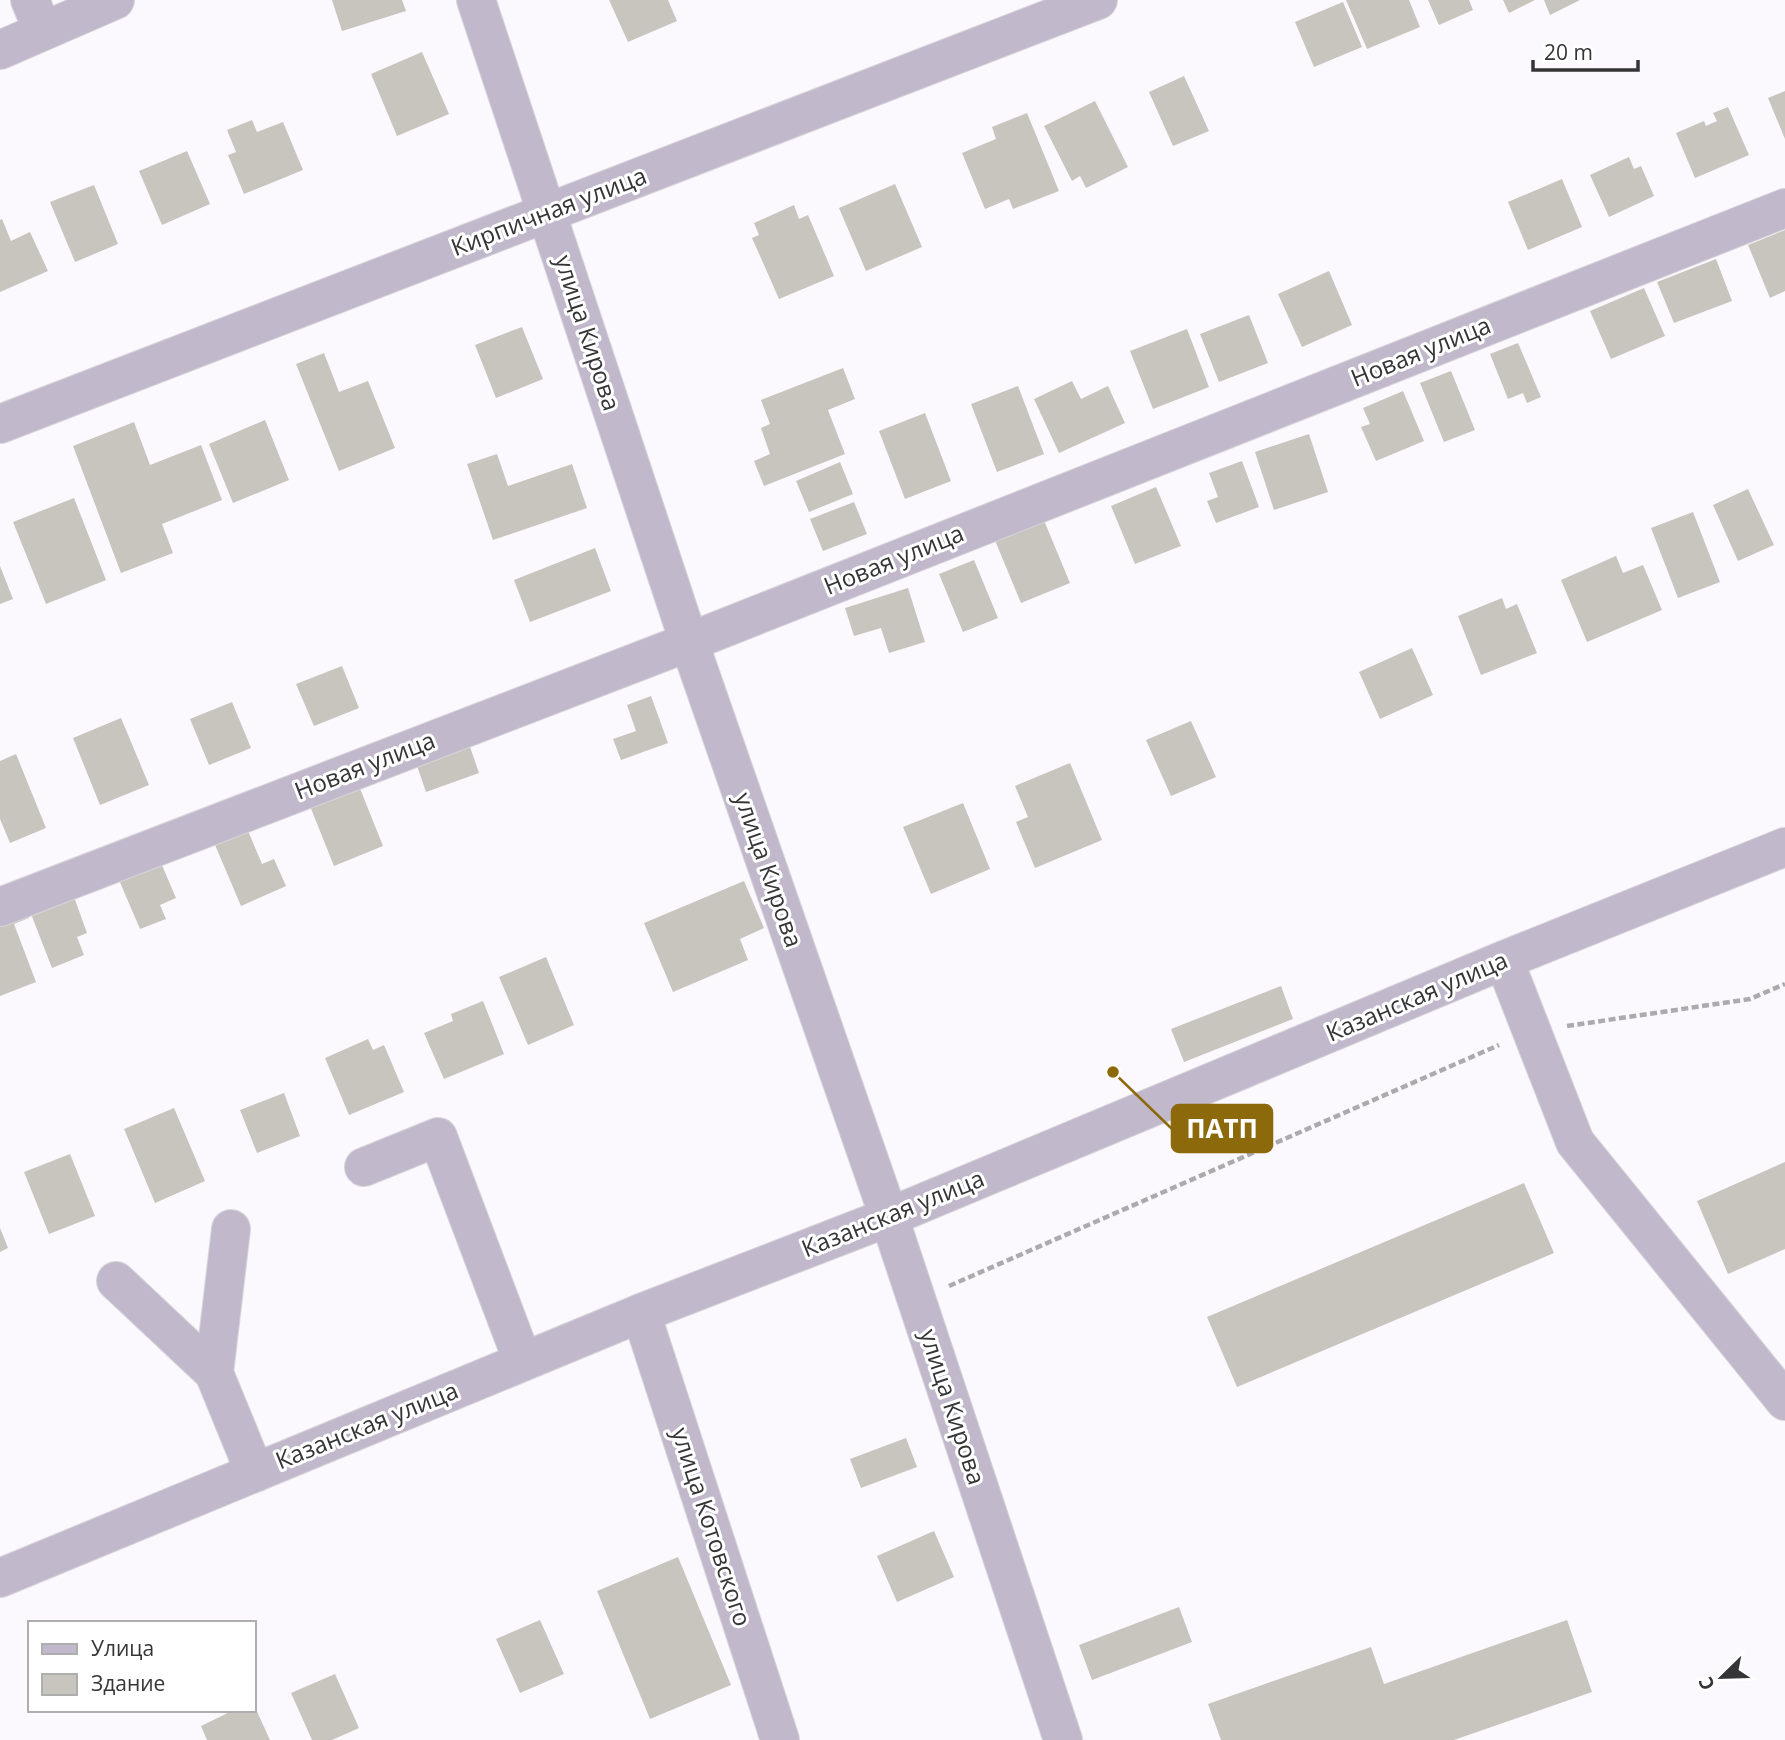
<svg xmlns="http://www.w3.org/2000/svg" width="1785" height="1740" font-family="'Open Sans',sans-serif">
	<style>
		.building { fill: #c8c5bf }
		.lines { fill: none; stroke-linecap: round; stroke-linejoin: round }
		.minor-casing { stroke: #d7d5da; stroke-width: 40 }
		.path { stroke: #acaaaf; stroke-width: 4.5; stroke-dasharray: 7 3.5; stroke-linecap: butt }
		.minor { stroke: #c1b9cb; stroke-width: 38 }
		.labels { text-anchor: middle; stroke-width: 6; stroke-linejoin: round; paint-order: stroke }
		.street-label { font-size: 24px; fill: #353436; stroke: #fff }
		.leader { fill: none; stroke: #8c6a0c; stroke-width: 2.5 }
		.callout-dot { fill: #8c6a0c; stroke: #fff; stroke-width: 2.5 }
		.callout { fill: #8c6a0c; stroke: #8c6a0c; stroke-width: 2.5 }
		.callout-label { font-size: 26px; text-anchor: middle; font-weight: bold; fill: #fff }
	</style>
	<rect width="100%" height="100%" fill="#fbf8fe"/>
	<path class="building" d="M 332,0 L 402,0 L 406,11 L 342,31 Z
		M 609,0 L 668,0 L 677,21 L 628,42 Z
		M 1346,0 L 1409,0 L 1420,27 L 1367,49 Z
		M 1428,0 L 1469,0 L 1473,10 L 1439,25 Z
		M 1503,0 L 1535,0 L 1509,13 Z
		M 1544,0 L 1580,0 L 1550,15 Z
		M 1343,2 L 1362,47 L 1314,67 L 1295,22 Z
		M 422,52 L 449,114 L 397,136 L 371,74 Z
		M 1184,76 L 1209,131 L 1173,146 L 1149,92 Z
		M 1785,91 L 1785,139 L 1768,98 Z
		M 1095,101 L 1128,167 L 1086,188 L 1080,176 L 1072,181 L 1044,126 Z
		M 1728,107 L 1749,155 L 1695,178 L 1676,133 L 1704,121 L 1706,126 L 1717,121 L 1713,113 Z
		M 1027,113 L 1059,191 L 1013,209 L 1009,199 L 985,209 L 962,153 L 996,139 L 992,127 Z
		M 252,120 L 257,132 L 283,122 L 303,170 L 244,194 L 228,155 L 236,152 L 227,130 Z
		M 187,151 L 210,204 L 162,225 L 139,171 Z
		M 1629,157 L 1634,169 L 1641,166 L 1654,196 L 1609,217 L 1590,175 Z
		M 1562,179 L 1582,227 L 1528,250 L 1508,202 Z
		M 895,184 L 922,247 L 866,271 L 839,208 Z
		M 94,185 L 118,244 L 75,262 L 50,202 Z
		M 794,205 L 799,219 L 808,215 L 834,276 L 779,299 L 752,238 L 759,235 L 754,223 Z
		M 2,219 L 11,241 L 30,232 L 48,271 L 0,292 L 0,220 Z
		M 1785,230 L 1785,291 L 1770,298 L 1748,245 Z
		M 1716,259 L 1732,301 L 1674,323 L 1657,282 Z
		M 1329,271 L 1352,325 L 1302,347 L 1278,294 Z
		M 1644,288 L 1665,336 L 1611,359 L 1590,311 Z
		M 1249,315 L 1268,363 L 1219,382 L 1200,334 Z
		M 522,327 L 543,379 L 496,398 L 475,345 Z
		M 1187,329 L 1209,387 L 1153,409 L 1130,351 Z
		M 1518,343 L 1541,397 L 1527,403 L 1523,393 L 1508,399 L 1490,354 Z
		M 324,353 L 339,392 L 368,381 L 395,448 L 339,471 L 296,364 Z
		M 843,368 L 855,399 L 828,410 L 845,454 L 764,486 L 754,461 L 770,454 L 761,428 L 770,424 L 761,400 Z
		M 1451,371 L 1475,430 L 1444,442 L 1420,383 Z
		M 1072,381 L 1081,399 L 1108,386 L 1125,423 L 1059,453 L 1034,399 Z
		M 1018,386 L 1044,454 L 997,472 L 971,404 Z
		M 1403,391 L 1424,441 L 1376,461 L 1361,427 L 1370,424 L 1363,408 Z
		M 925,413 L 951,481 L 905,499 L 879,431 Z
		M 265,420 L 289,480 L 233,503 L 209,444 Z
		M 134,422 L 150,465 L 201,445 L 222,500 L 162,524 L 173,553 L 121,573 L 73,446 Z
		M 1309,434 L 1328,492 L 1274,510 L 1255,452 Z
		M 497,454 L 508,486 L 572,464 L 587,508 L 493,540 L 467,464 Z
		M 1242,461 L 1259,507 L 1216,523 L 1207,501 L 1218,497 L 1209,473 Z
		M 840,462 L 853,494 L 809,512 L 796,481 Z
		M 1156,487 L 1181,546 L 1135,564 L 1111,506 Z
		M 1748,489 L 1774,545 L 1738,561 L 1713,505 Z
		M 74,498 L 106,580 L 46,604 L 13,522 Z
		M 854,502 L 867,534 L 823,551 L 810,519 Z
		M 1693,512 L 1720,582 L 1678,598 L 1651,528 Z
		M 1043,518 L 1070,583 L 1021,603 L 994,538 Z
		M 595,548 L 611,591 L 530,622 L 514,580 Z
		M 1616,556 L 1623,573 L 1643,565 L 1662,610 L 1587,642 L 1561,580 Z
		M 974,560 L 998,618 L 963,632 L 939,574 Z
		M 0,566 L 13,599 L 0,604 Z
		M 908,588 L 925,642 L 889,653 L 881,628 L 854,636 L 845,608 Z
		M 1502,598 L 1506,609 L 1517,604 L 1537,653 L 1481,675 L 1458,616 Z
		M 1412,648 L 1433,695 L 1380,719 L 1359,672 Z
		M 342,666 L 359,708 L 314,726 L 296,684 Z
		M 651,696 L 668,743 L 621,760 L 613,739 L 636,731 L 627,705 Z
		M 232,702 L 251,748 L 209,765 L 190,719 Z
		M 121,718 L 149,785 L 100,805 L 73,738 Z
		M 1191,721 L 1216,777 L 1171,796 L 1146,740 Z
		M 468,741 L 479,773 L 426,792 L 415,760 Z
		M 16,754 L 46,828 L 10,843 L 0,819 L 0,761 Z
		M 1070,763 L 1102,840 L 1035,868 L 1016,822 L 1028,817 L 1015,786 Z
		M 359,786 L 383,846 L 334,866 L 310,806 Z
		M 963,803 L 990,869 L 931,894 L 903,827 Z
		M 248,831 L 262,864 L 274,859 L 286,886 L 241,906 L 215,845 Z
		M 161,863 L 176,898 L 160,905 L 166,919 L 140,929 L 119,880 Z
		M 744,881 L 764,928 L 740,939 L 748,960 L 673,992 L 644,923 Z
		M 74,897 L 87,933 L 77,937 L 84,955 L 52,968 L 31,914 Z
		M 22,900 L 29,918 L 14,924 L 36,982 L 0,996 L 0,908 Z
		M 546,957 L 574,1025 L 528,1045 L 499,977 Z
		M 1281,986 L 1293,1019 L 1184,1062 L 1171,1029 Z
		M 483,1001 L 504,1054 L 444,1079 L 424,1033 L 453,1021 L 451,1014 Z
		M 368,1039 L 373,1050 L 384,1045 L 404,1092 L 349,1115 L 325,1058 Z
		M 284,1093 L 300,1136 L 257,1153 L 240,1110 Z
		M 174,1108 L 205,1181 L 155,1203 L 124,1129 Z
		M 70,1154 L 95,1216 L 49,1234 L 24,1172 Z
		M 1785,1162 L 1785,1249 L 1728,1274 L 1697,1201 Z
		M 1524,1183 L 1554,1253 L 1237,1387 L 1207,1317 Z
		M 0,1228 L 8,1248 L 0,1252 Z
		M 906,1438 L 917,1467 L 861,1488 L 850,1459 Z
		M 934,1531 L 954,1577 L 897,1602 L 877,1556 Z
		M 678,1557 L 731,1685 L 650,1719 L 597,1591 Z
		M 1179,1607 L 1192,1642 L 1092,1680 L 1079,1645 Z
		M 540,1620 L 564,1674 L 520,1693 L 496,1639 Z
		M 1567,1620 L 1592,1692 L 1454,1740 L 1221,1740 L 1208,1704 L 1371,1647 L 1384,1684 Z
		M 335,1674 L 359,1728 L 332,1740 L 312,1740 L 291,1693 Z
		M 254,1705 L 270,1740 L 207,1740 L 201,1726 L 234,1710 L 254,1710 Z"/>
	<g class="lines">
		<g class="minor-casing">
			<path id="minor" d="M 30,0 L 43,31
				M 476,0 L 689,642 L 889,1217 L 1063,1740
				M 0,50 L 115,0
				M 0,424 L 1098,0
				M 0,907 L 689,642 L 1785,208
				M 1504,960 L 1575,1142 L 1785,1401
				M 364,1167 L 438,1137 L 523,1362
				M 116,1281 L 214,1373 L 255,1473
				M 641,1313 L 780,1740
				M 214,1373 L 231,1229
				M 0,1578 L 641,1313 L 889,1217 L 1504,960 L 1785,847"/>
		</g>
		<path class="path" d="M 1567,1026 L 1750,999 L 1785,984
			M 949,1286 L 1499,1045"/>
		<use href="#minor" class="minor"/>
	</g>
	<g class="labels">
		<g class="street-label">
			<text transform="translate(549 212) rotate(-21)" y="8">Кирпичная улица</text>
			<text transform="translate(587 333) rotate(72)" y="8">улица Кирова</text>
			<text transform="translate(1421 352) rotate(-22)" y="8">Новая улица</text>
			<text transform="translate(894 560) rotate(-22)" y="8">Новая улица</text>
			<text transform="translate(365 766) rotate(-21)" y="8">Новая улица</text>
			<text transform="translate(768 870) rotate(71)" y="8">улица Кирова</text>
			<text transform="translate(1417 997) rotate(-23)" y="8">Казанская улица</text>
			<text transform="translate(893 1214) rotate(-22)" y="8">Казанская улица</text>
			<text transform="translate(952 1407) rotate(72)" y="8">улица Кирова</text>
			<text transform="translate(367 1426) rotate(-22)" y="8">Казанская улица</text>
			<text transform="translate(711 1527) rotate(72)" y="8">улица Котовского</text>
		</g>
	</g>
	<path class="leader" d="M1113 1072L1172 1129"/>
	<circle class="callout-dot" cx="1113" cy="1072" r="7"/>
	<rect class="callout" x="1172" y="1105" width="100" height="47" rx="7"/>
	<g class="callout-label">
		<text x="1222" y="1138">ПАТП</text>
	</g>
	<rect x="28" y="1621" width="228" height="91" fill="#ffffff" stroke="#aeaeaf" stroke-width="2"/>
	<rect x="42" y="1644" width="35" height="10" fill="#c1b9cb" stroke="#aeaeaf" stroke-width="2"/>
	<text x="91" y="1656" font-size="21" fill="#353436">Улица</text>
	<rect x="42" y="1674" width="35" height="21" fill="#c8c5bf" stroke="#aeaeaf" stroke-width="2"/>
	<text x="91" y="1691" font-size="21" fill="#353436">Здание</text>
	<g transform="translate(1722 1677) rotate(247)" stroke="#ffffff" stroke-width="5" paint-order="stroke">
	<path d="M0-5L12 26L0 18L-12 26Z" fill="#353436"/>
	<text y="-10" font-size="19" font-weight="bold" text-anchor="middle" fill="#353436">С</text>
	</g>
	<path d="M1533 60v10h105v-10" fill="none" stroke="#353436" stroke-width="3.5"/>
	<text x="1544" y="60" font-size="21" fill="#353436" stroke="#ffffff" stroke-width="5" paint-order="stroke">20 m</text>
</svg>
